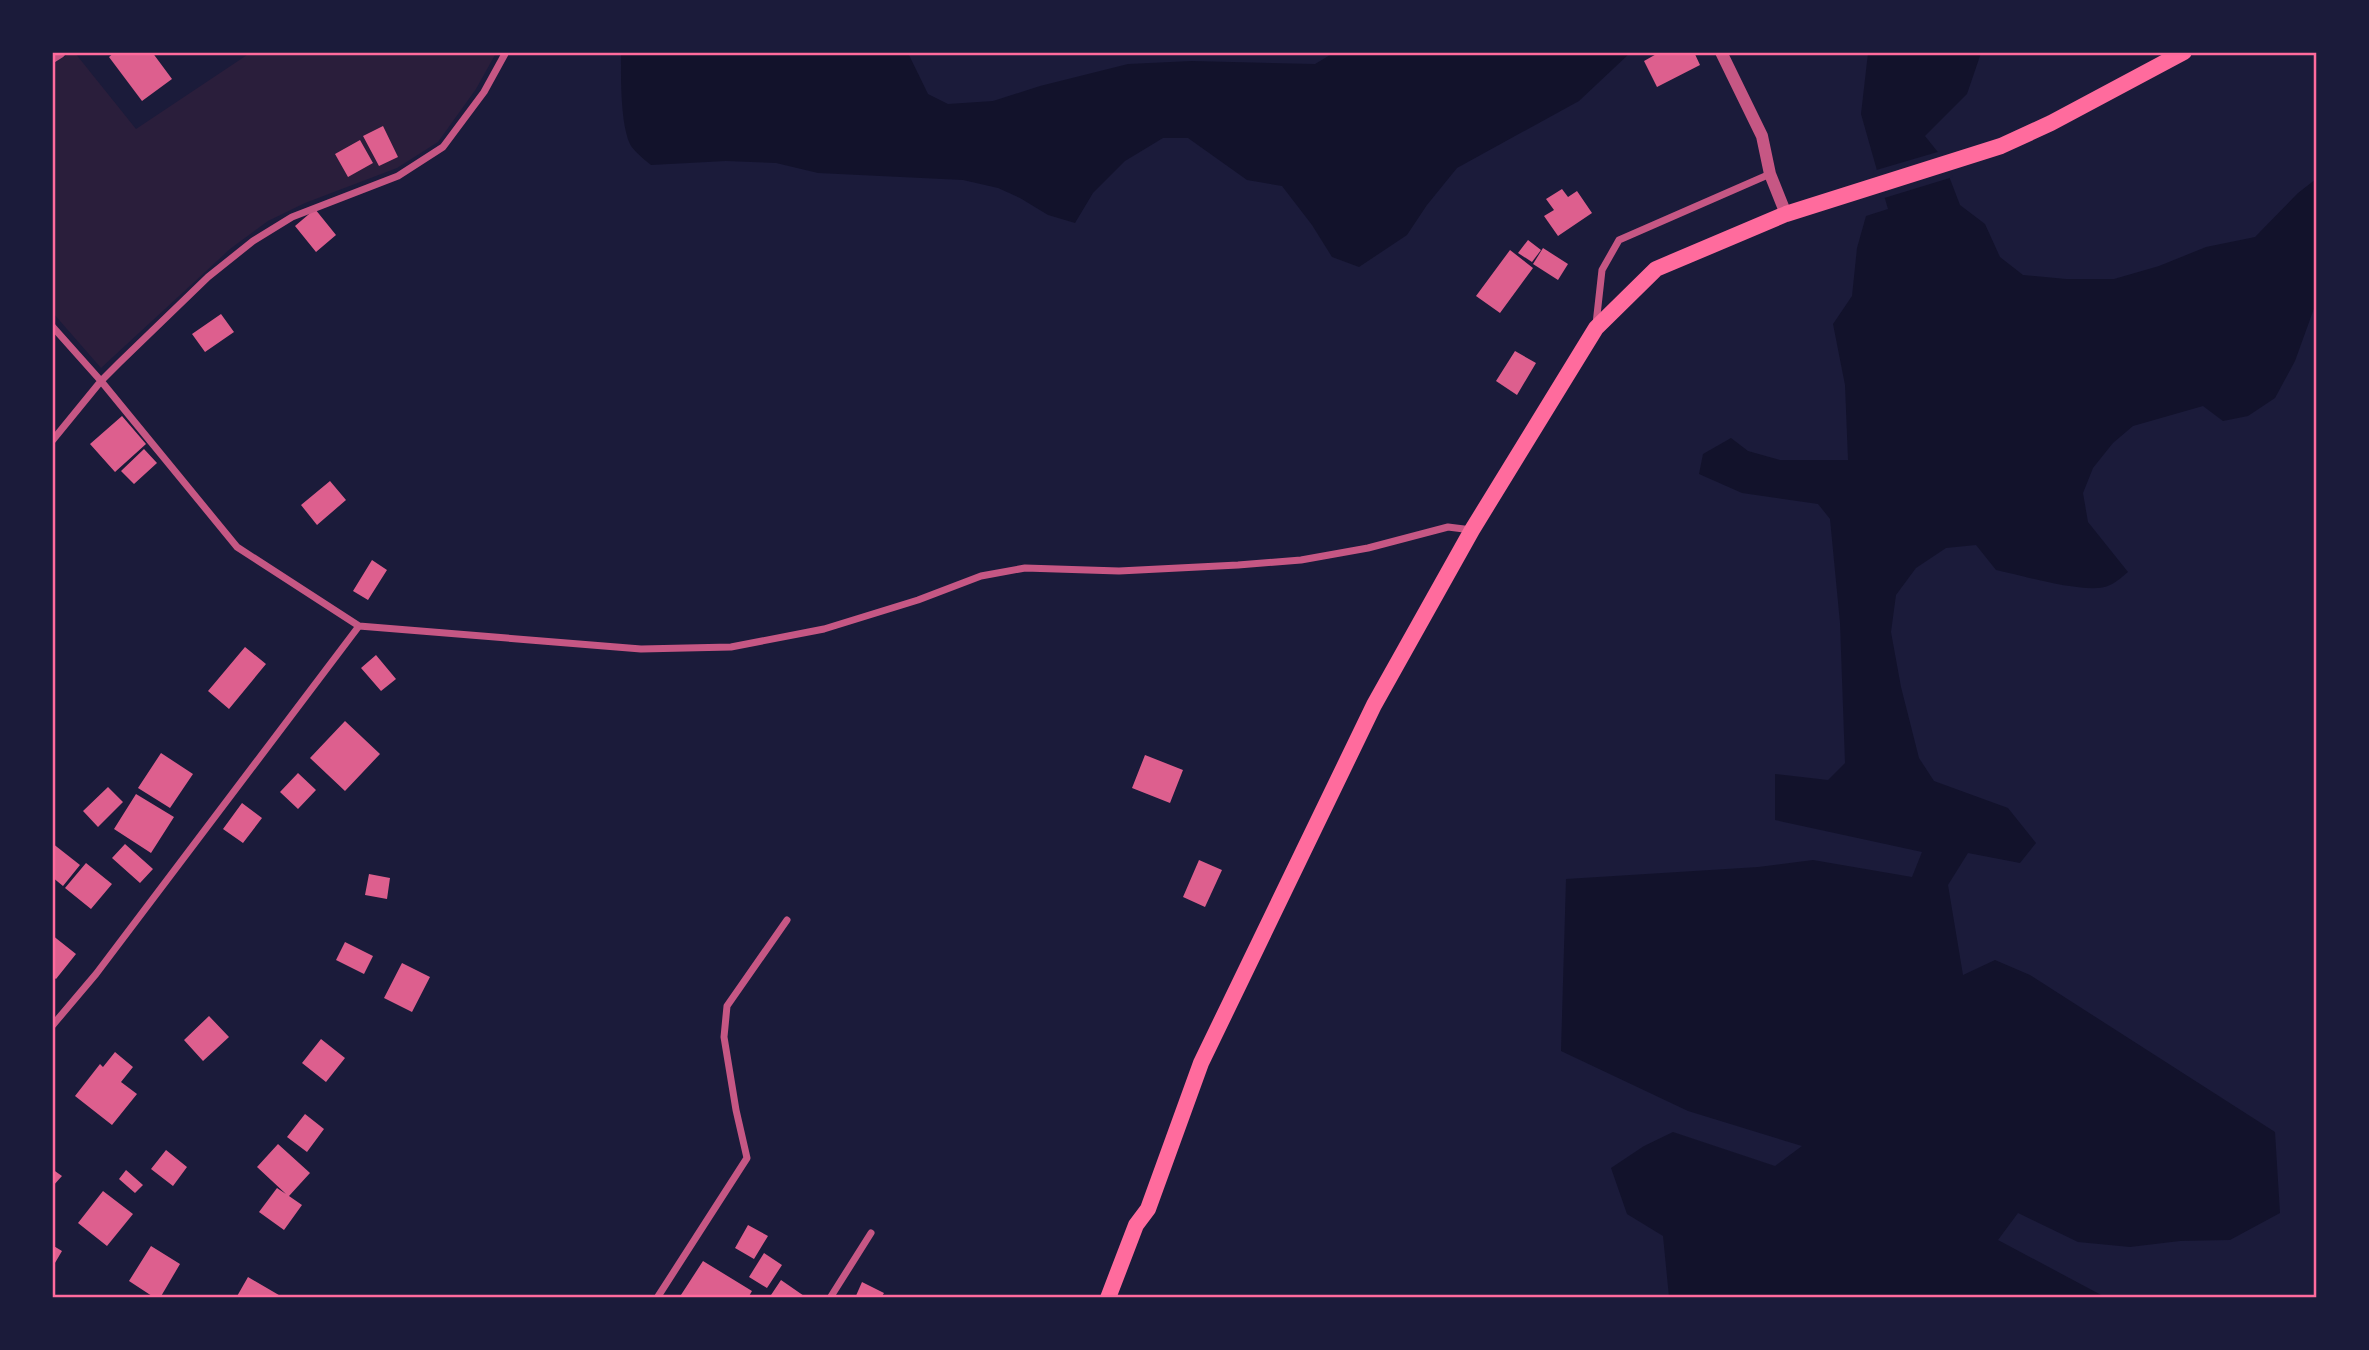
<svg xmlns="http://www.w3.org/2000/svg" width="2369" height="1350" font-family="'Fira Sans',sans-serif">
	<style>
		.green { fill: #2a1e3b }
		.water { fill: #12122b }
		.pier { fill: #1b1b3a }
		.building { fill: #dd5f8e }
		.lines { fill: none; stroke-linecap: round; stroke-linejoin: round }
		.minor { stroke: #c65784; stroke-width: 7 }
		.tertiary { stroke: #c65784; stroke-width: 12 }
		.primary { stroke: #ff6b9d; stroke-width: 16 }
		.neatline { fill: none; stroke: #ff6b9d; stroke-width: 2.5 }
	</style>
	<rect width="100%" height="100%" fill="#1b1b3a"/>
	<path class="green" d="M 71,53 L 75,53 L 136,129 L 250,53 L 496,53 L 476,89 L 438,142 L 397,168 L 305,203 L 268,221 L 230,249 L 101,368 L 53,313 L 52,64 Z"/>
	<path class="water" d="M 1335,52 L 1630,53 L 1579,101 L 1457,168 L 1427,205 L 1407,235 L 1359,267 L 1332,257 L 1312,225 L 1282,186 L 1247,180 L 1188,138 L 1163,138 L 1125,161 L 1093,193 L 1075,223 L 1048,215 L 1020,198 L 998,188 L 963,180 L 818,173 L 776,163 L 726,161 L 651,165 C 645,160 636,153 631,146 C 620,126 621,76 621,53 L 908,53 L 928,94 L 948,104 L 993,101 L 1040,86 L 1128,64 L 1192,61 L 1315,64 Z
		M 1868,53 L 1981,53 L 1967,94 L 1925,136 L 1941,156 L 1878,174 L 1861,114 Z
		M 1942,158 L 1960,205 L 1985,224 L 2000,257 L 2023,275 L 2066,279 L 2114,279 L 2159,266 L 2206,247 L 2255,237 L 2298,193 L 2316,179 L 2316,303 L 2295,361 L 2275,398 L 2248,416 L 2223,421 L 2203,406 L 2133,426 L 2113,443 L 2093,468 L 2083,493 L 2088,522 L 2128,572 C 2123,576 2117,582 2110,585 C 2090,596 2021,575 1996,570 L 1976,545 L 1946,548 L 1916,568 L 1896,595 L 1891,632 L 1901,687 L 1919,758 L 1934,781 L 2008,808 L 2036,843 L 2020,863 L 1968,853 L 1948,885 L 1963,975 L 1995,960 L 2030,975 L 2275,1132 L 2280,1213 L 2230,1240 L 2180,1241 L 2130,1247 L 2078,1242 L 2018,1213 L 1998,1240 L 2105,1297 L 1669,1297 L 1663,1236 L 1627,1214 L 1611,1168 L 1644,1146 L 1673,1132 L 1775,1166 L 1802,1146 L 1688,1111 L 1561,1051 L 1566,879 L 1758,867 L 1813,860 L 1912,877 L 1922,852 L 1775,820 L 1775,774 L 1828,780 L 1845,763 L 1840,623 L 1830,519 L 1818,504 L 1742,493 L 1699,474 L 1703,454 L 1731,438 L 1748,451 L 1780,460 L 1848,460 L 1845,385 L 1833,324 L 1852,296 L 1857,248 L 1866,216 L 1888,209 L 1878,175 Z"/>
	<path class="pier" d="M 1941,151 L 1953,177 L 1881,199 L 1873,171 Z"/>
	<path class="building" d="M 115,52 L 152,52 L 172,79 L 142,101 L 109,57 Z
		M 1660,52 L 1694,52 L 1700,65 L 1657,87 L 1644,61 Z
		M 383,126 L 398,157 L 379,166 L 363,136 Z
		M 360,140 L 373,163 L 348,177 L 335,154 Z
		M 1562,189 L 1568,197 L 1577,191 L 1592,213 L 1558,236 L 1544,216 L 1554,210 L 1546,199 Z
		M 315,209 L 336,235 L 316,252 L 295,226 Z
		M 1528,240 L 1541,250 L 1532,262 L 1518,253 Z
		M 1543,248 L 1568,264 L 1558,280 L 1533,264 Z
		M 1510,250 L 1533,268 L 1500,313 L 1476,296 Z
		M 221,314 L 234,332 L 205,352 L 192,334 Z
		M 1515,351 L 1536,363 L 1517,395 L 1496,381 Z
		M 122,416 L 146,444 L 115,472 L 90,444 Z
		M 144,449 L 157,463 L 134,484 L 121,471 Z
		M 330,481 L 346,500 L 317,525 L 301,505 Z
		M 372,560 L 387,570 L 368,600 L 353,591 Z
		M 245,647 L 266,664 L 229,709 L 208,691 Z
		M 376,655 L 396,679 L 381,691 L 361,668 Z
		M 345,721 L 380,754 L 345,791 L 310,758 Z
		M 161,753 L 193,774 L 170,808 L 138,788 Z
		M 1145,755 L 1183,770 L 1170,803 L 1132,788 Z
		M 298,773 L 316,790 L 298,809 L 280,792 Z
		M 108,787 L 123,802 L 98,827 L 83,811 Z
		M 136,794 L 174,817 L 151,853 L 114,829 Z
		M 242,803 L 262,818 L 243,843 L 223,829 Z
		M 52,843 L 80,865 L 63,886 L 52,877 Z
		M 125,844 L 153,869 L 140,883 L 112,858 Z
		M 1199,860 L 1222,870 L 1205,907 L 1183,897 Z
		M 86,863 L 112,884 L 91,909 L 65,888 Z
		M 369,874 L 390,878 L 387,899 L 365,895 Z
		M 52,935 L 76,954 L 56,979 L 52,976 Z
		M 345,942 L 373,956 L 364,974 L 336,960 Z
		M 402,963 L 430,977 L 412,1012 L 384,998 Z
		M 209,1016 L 229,1037 L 203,1061 L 184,1040 Z
		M 321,1039 L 345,1058 L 326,1082 L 302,1063 Z
		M 115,1052 L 133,1067 L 121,1082 L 137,1094 L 112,1125 L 75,1096 L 100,1064 L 103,1067 Z
		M 305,1114 L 324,1129 L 307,1152 L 287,1137 Z
		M 278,1144 L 310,1173 L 289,1196 L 302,1205 L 284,1230 L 259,1212 L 277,1188 L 286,1194 L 257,1167 Z
		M 166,1150 L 187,1167 L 173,1186 L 151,1169 Z
		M 52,1169 L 62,1176 L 52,1187 Z
		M 126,1170 L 143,1185 L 135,1193 L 119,1179 Z
		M 103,1191 L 133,1214 L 107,1246 L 78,1223 Z
		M 748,1225 L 768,1236 L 754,1259 L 735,1248 Z
		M 52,1245 L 62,1251 L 52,1268 Z
		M 151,1246 L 180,1264 L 160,1298 L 155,1298 L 129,1281 Z
		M 764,1253 L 782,1265 L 767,1288 L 749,1277 Z
		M 703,1261 L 752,1291 L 748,1298 L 679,1298 Z
		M 248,1277 L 284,1298 L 236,1298 Z
		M 781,1280 L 807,1298 L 769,1298 Z
		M 862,1282 L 884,1293 L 881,1298 L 855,1298 Z"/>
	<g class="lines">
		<path class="minor" d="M 1596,324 L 1602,270 L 1619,240 L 1770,174
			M 52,326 L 101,381 L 237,547 L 359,626 L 641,649 L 731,647 L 824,629 L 918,600 L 981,576 L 1025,568 L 1119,571 L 1238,565 L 1301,560 L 1368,548 L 1448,527 L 1472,530
			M 52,441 L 101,381 L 119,363 L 208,277 L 253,241 L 292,217 L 398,176 L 443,147 L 484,92 L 506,52
			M 52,1026 L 96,974 L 359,626
			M 657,1298 L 747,1158 L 736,1110 L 724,1037 L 727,1006 L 787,920
			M 830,1298 L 871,1233"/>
		<path class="tertiary" d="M 1721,52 L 1762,136 L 1770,174 L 1786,214
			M 52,57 L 60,52"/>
		<path class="primary" d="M 1108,1298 L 1136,1225 L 1148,1209 L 1201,1063 L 1374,705 L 1472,530 L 1596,328 L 1656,269 L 1786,214 L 2001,146 L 2051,123 L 2184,52"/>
	</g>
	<rect width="2369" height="1350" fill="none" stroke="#1b1b3a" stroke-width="108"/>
	<rect x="54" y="54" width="2261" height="1242" class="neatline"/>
</svg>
